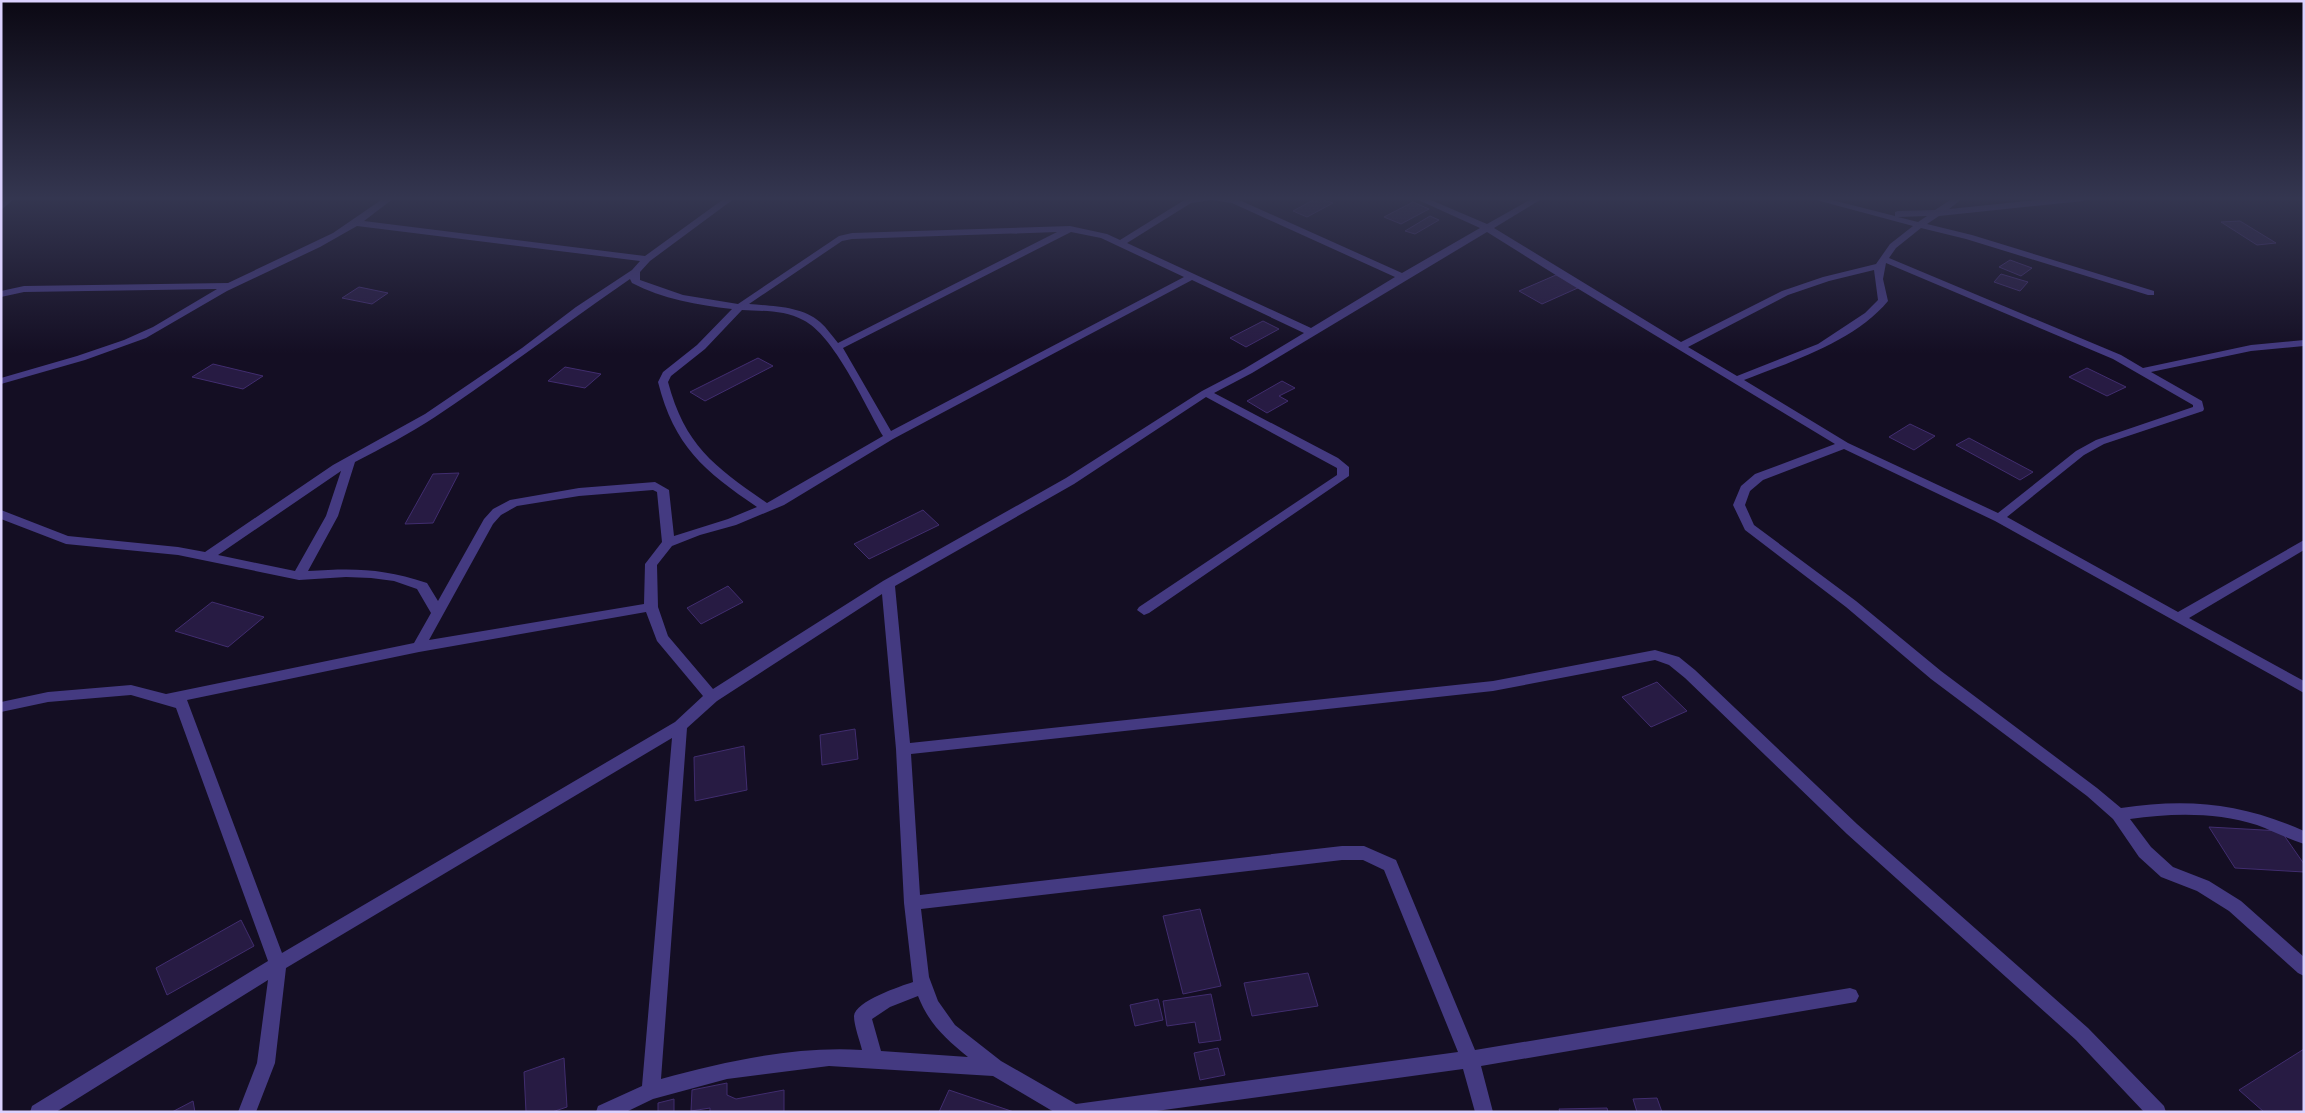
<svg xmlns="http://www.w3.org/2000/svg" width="2305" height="1113" font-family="'Open Sans',sans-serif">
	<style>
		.building { fill: #271b43; stroke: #412d6f }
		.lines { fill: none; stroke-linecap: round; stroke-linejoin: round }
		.minor { fill: #443a81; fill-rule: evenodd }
	</style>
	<rect width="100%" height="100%" fill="#140e23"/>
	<path class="building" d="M 1317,198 L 1333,203 L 1307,217 L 1293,211 Z
		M 1413,202 L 1429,209 L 1401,224 L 1384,217 Z
		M 1430,216 L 1439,220 L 1415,234 L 1405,231 Z
		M 2240,221 L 2276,243 L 2257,245 L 2221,222 Z
		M 2010,260 L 2032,268 L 2021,276 L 1999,267 Z
		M 2001,274 L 2028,282 L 2020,291 L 1994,282 Z
		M 1556,275 L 1580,287 L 1542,304 L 1519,291 Z
		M 359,287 L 388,293 L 372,304 L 342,298 Z
		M 1263,321 L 1279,329 L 1246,347 L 1230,338 Z
		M 758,358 L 773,366 L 705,401 L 690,392 Z
		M 213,364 L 263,376 L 243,389 L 192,377 Z
		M 565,367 L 601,374 L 585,388 L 548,381 Z
		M 2087,368 L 2126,387 L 2107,396 L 2069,377 Z
		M 1282,381 L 1295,388 L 1279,396 L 1288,401 L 1267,413 L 1247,401 Z
		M 1910,424 L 1935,436 L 1914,450 L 1889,437 Z
		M 1969,438 L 2033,472 L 2020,480 L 1956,445 Z
		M 459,473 L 433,523 L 405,524 L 433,474 Z
		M 923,510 L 939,525 L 869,559 L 854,544 Z
		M 728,586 L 743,602 L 701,624 L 687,608 Z
		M 212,602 L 264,617 L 228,647 L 175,631 Z
		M 1657,682 L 1687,711 L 1651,727 L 1622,697 Z
		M 855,729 L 858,759 L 822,765 L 820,735 Z
		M 744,746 L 747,790 L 695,801 L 694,757 Z
		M 2209,827 L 2281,831 L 2304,864 L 2304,872 L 2235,868 Z
		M 1200,909 L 1221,986 L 1183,994 L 1163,916 Z
		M 241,920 L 254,946 L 167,995 L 156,968 Z
		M 1308,973 L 1318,1006 L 1252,1016 L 1244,983 Z
		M 1211,994 L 1221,1040 L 1199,1043 L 1195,1022 L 1167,1026 L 1163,1001 Z
		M 1158,999 L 1163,1020 L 1135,1026 L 1130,1005 Z
		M 1218,1048 L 1225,1075 L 1200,1080 L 1194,1053 Z
		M 2304,1049 L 2304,1112 L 2264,1112 L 2239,1090 Z
		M 564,1058 L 567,1107 L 552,1112 L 526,1112 L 524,1072 Z
		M 727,1083 L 727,1095 L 736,1099 L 784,1090 L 784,1112 L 710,1112 L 710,1108 L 691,1111 L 692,1090 Z
		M 949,1090 L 1014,1112 L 939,1112 Z
		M 1657,1098 L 1662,1112 L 1637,1112 L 1633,1099 Z
		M 674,1099 L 674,1112 L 658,1112 L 658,1103 Z
		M 193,1101 L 195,1112 L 172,1112 Z
		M 1607,1108 L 1608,1112 L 1560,1112 L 1559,1109 Z"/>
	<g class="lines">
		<path class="minor" d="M 6,198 L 15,198 L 1,210 L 1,202 Z
			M 384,198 L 394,198 L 364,221 L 645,256 L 725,198 L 735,198 L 650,261 L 640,272 L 640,280 L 683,295 L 738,304 L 839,236 L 852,233 L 1070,226 L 1107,234 L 1120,240 L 1186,199 L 1191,198 L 1237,199 L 1402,273 L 1480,228 L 1414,198 L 1426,198 L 1487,224 L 1533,198 L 1543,198 L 1494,228 L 1681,342 L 1782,291 L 1823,277 L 1876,264 L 1890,244 L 1913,226 L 1809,198 L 1824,198 L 1895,216 L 1895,212 L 1898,211 L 1935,210 L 1953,198 L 1963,198 L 1949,209 L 2057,198 L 2087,198 L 2083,201 L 1939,216 L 1927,224 L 1972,235 L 2154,291 L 2154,295 L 2148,295 L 1966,239 L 1921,228 L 1896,248 L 1889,258 L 2121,355 L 2143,368 L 2251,345 L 2304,340 L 2304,346 L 2251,351 L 2151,372 L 2202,401 L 2204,409 L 2203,411 L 2104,444 L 2084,455 L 2007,517 L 2178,612 L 2304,540 L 2304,550 L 2189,618 L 2304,681 L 2304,693 L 1995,521 L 1844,449 L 1763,480 L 1750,491 L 1745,505 L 1754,525 L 1856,601 L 1941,671 L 2097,788 L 2121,808 C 2188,798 2241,803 2304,831 L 2304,844 C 2288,839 2273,831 2257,825 C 2216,812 2172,813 2130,819 L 2151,847 L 2173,867 L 2209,881 L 2241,901 L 2304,957 L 2304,976 L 2298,973 L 2229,911 L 2197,891 L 2161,877 L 2139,857 L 2113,819 L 2087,796 L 1931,679 L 1846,607 L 1745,530 L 1733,505 L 1741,486 L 1755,474 L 1835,444 L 1567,282 L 1487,232 L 1252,373 L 1214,393 L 1338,458 L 1349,467 L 1349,476 L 1149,613 L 1144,615 L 1137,610 L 1139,607 L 1337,475 L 1337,468 L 1206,397 L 1074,484 L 895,586 L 910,743 L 1493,681 L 1655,650 L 1679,657 L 1695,670 L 1857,824 L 2088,1028 L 2164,1106 L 2166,1112 L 2144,1112 L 2076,1040 L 1847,834 L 1685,678 L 1669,665 L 1655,660 L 1493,691 L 911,754 L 920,895 L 1342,846 L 1364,846 L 1396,860 L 1475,1050 L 1850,988 L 1856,990 L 1859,996 L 1856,1002 L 1481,1066 L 1493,1112 L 1475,1112 L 1463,1069 L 1149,1112 L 1054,1112 L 993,1076 L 829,1066 L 727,1079 L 653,1099 L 626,1112 L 596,1112 L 598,1106 L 642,1086 L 672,738 L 286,968 L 275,1063 L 256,1112 L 238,1112 L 257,1063 L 268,980 L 56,1112 L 30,1112 L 32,1106 L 268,961 L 176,708 L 131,695 L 48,702 L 1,712 L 1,702 L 48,692 L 131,685 L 166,694 L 414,643 L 431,613 L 417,589 L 394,581 L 371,578 L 346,577 L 299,580 L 178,555 L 66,544 L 1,519 L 1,510 L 68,536 L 178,547 L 205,552 L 333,465 L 425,414 L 522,348 L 576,307 L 632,270 L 640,261 L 357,226 L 320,247 L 227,291 L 146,338 L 85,360 L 1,384 L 1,378 L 77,356 L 124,340 L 153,327 L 217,289 L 24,292 L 1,297 L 1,291 L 24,286 L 228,283 L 333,233 ZM 1212,200 L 1232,203 L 1395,277 L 1311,328 L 1127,243 L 1191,203 ZM 1927,216 L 1918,222 L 1898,217 ZM 1057,232 L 838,343 C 832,336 827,328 820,322 C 802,306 772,306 749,304 L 842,241 L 852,239 ZM 1071,232 L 1101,238 L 1184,277 L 891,431 L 843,348 ZM 1886,263 L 2113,359 L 2193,405 L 2193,407 L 2096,440 L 2076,451 L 1998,513 L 1848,443 L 1744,380 C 1791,362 1855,341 1888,301 L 1883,279 ZM 1874,270 L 1878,300 L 1865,313 L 1818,344 L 1737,376 L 1688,347 L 1788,295 L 1829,281 ZM 630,279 L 632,283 C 662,299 698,305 732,309 L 697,345 L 663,372 L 658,382 C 674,446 704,471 757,507 L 728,519 L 674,536 L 669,490 L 655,482 L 579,488 L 510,500 L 493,509 L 484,519 L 438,601 L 427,583 C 382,568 354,568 308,571 L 338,516 L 355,462 C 382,448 409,434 435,417 C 501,373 564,324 630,279 ZM 1192,280 L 1304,333 L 1244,369 L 1202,391 L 1066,478 L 883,581 L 713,689 L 668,636 L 658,607 L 657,565 L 672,546 L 700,535 L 736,525 L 784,505 L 893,439 ZM 742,310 C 762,311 785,310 803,320 C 834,335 865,405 883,436 L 767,503 C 715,467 685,446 668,382 L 671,376 L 705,349 ZM 341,471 L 326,516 L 295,571 L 218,555 ZM 653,490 L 657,492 L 662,542 L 645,564 L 644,604 L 429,640 L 493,524 L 501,515 L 517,506 L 579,496 ZM 882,594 L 896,749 L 904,903 L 913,982 C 901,986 855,1001 854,1016 C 854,1026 860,1041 862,1050 C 794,1046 727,1061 661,1079 L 687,728 L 717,701 ZM 646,612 L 657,641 L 703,696 L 675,722 L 282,953 L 187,700 L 419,652 ZM 1342,860 L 1363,860 L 1384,870 L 1458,1052 L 1076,1104 L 1001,1061 L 955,1025 L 938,1001 L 929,977 L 921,909 ZM 918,996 C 929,1024 945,1038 968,1057 L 881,1051 L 872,1019 L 890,1007 Z"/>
	</g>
	<linearGradient id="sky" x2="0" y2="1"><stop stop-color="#0b0813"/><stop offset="0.56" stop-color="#343650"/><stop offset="1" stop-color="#343650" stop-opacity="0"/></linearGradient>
	<rect width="2305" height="354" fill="url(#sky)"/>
	<rect width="2305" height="1113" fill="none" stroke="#dbd1fe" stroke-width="5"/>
</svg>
